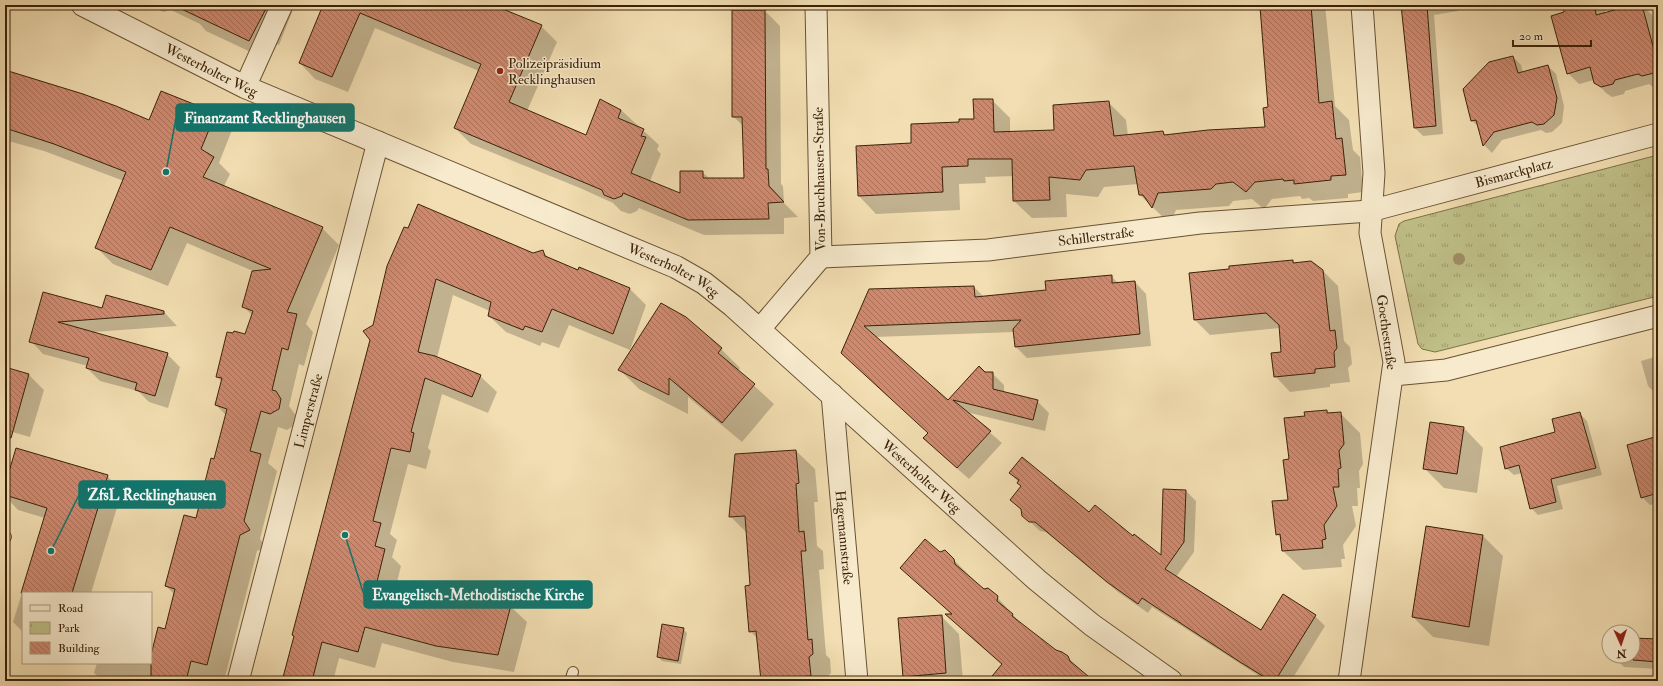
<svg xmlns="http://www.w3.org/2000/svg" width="1663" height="686" font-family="'IM FELL Double Pica',serif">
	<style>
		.park { fill: url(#park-tufts); stroke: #7e7148 }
		.shadow { fill: #0003 }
		.building { fill: url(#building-back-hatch); stroke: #3b2209 }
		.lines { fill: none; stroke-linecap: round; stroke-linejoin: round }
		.service-casing { stroke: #695133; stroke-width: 12 }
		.minor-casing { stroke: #695133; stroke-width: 23 }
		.tertiary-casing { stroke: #695133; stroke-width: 24 }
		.service { stroke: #f7eacd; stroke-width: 10 }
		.minor { stroke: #f7eacd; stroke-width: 21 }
		.tertiary { stroke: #f7eacd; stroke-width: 22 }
		.tree { fill: #a08d67 }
		.poi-dot { fill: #8f2418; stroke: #f7eacd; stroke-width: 1.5 }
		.labels { text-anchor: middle; stroke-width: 3; stroke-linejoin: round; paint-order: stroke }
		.poi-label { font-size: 14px; fill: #3b2209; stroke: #f7eacd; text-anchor: start }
		.street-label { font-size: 14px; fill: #3b2209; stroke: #f7eacd }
		.leader { fill: none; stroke: #0f766e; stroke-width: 1.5 }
		.callout-dot { fill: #0f766e; stroke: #f7eacd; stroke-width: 1.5 }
		.callout { fill: #0f766e; stroke: #0f766e; stroke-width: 1.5 }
		.callout-label { font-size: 15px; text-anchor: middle; font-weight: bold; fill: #fff }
	</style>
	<defs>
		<pattern id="park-tufts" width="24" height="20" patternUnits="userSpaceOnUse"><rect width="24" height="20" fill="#c0c088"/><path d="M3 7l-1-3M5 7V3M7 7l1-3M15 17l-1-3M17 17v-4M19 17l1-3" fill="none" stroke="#9d9c6d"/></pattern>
		<pattern id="building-back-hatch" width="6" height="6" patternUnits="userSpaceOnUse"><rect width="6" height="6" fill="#cf896f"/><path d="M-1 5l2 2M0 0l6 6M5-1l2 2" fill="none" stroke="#a97059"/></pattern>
	</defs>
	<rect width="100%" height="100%" fill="#f2deb2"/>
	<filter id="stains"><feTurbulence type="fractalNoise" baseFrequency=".005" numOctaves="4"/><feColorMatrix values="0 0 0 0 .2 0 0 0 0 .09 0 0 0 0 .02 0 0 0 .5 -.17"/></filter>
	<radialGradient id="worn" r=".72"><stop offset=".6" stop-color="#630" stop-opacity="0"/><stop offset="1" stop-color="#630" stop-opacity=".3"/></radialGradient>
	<path class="park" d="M 1658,155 L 1658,296 L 1435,352 L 1422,349 L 1418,344 L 1395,236 L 1399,224 L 1404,221 Z"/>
	<path class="shadow" d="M 150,5 L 285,5 L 292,12 L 279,45 L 277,44 L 268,60 L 206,31 L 200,24 L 171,10 L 163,12 Z
		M 324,5 L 490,5 L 541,26 L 557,42 L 527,111 L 586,136 L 621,110 L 659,145 L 657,150 L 661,154 L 650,181 L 681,194 L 702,172 L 710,179 L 745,179 L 744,127 L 733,116 L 765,11 L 780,26 L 781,184 L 783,186 L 784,203 L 798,217 L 784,218 L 784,234 L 704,235 L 639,208 L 637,211 L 630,214 L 621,211 L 613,203 L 580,188 L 471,144 L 455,128 L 479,71 L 375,28 L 348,92 L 315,79 L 300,63 Z
		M 1263,5 L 1325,5 L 1335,106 L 1349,120 L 1353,150 L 1360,157 L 1363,192 L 1348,194 L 1348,198 L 1313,201 L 1309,198 L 1302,199 L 1300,196 L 1272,199 L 1264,209 L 1252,199 L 1233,201 L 1229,206 L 1176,210 L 1170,224 L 1140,195 L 1138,184 L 1104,187 L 1098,197 L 1066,194 L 1067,217 L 1032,218 L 1014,201 L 1014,176 L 985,177 L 986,183 L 959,184 L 960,210 L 876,214 L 859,196 L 912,144 L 960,123 L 975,120 L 992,100 L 1010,118 L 1010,132 L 1055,131 L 1108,102 L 1126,120 L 1128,136 L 1163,132 L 1167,136 L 1267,128 L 1269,108 Z
		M 1402,5 L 1457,5 L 1458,11 L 1434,15 L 1443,134 L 1423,136 L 1415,128 Z
		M 1564,5 L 1605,5 L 1605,14 L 1642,5 L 1652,15 L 1655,28 L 1658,27 L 1658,85 L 1653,87 L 1649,84 L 1625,91 L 1624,94 L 1612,97 L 1606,93 L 1594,80 L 1579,84 L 1568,73 Z
		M 1513,57 L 1521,65 L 1523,72 L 1548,66 L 1556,74 L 1564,106 L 1562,123 L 1552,132 L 1546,133 L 1541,130 L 1502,140 L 1492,153 L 1484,145 L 1479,127 L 1472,121 L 1464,89 Z
		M 5,71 L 116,107 L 149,122 L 216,113 L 232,130 L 219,163 L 230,174 L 224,186 L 322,228 L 339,245 L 306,324 L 313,332 L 304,366 L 299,364 L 289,406 L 297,417 L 295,425 L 287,430 L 278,427 L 268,463 L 277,471 L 260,539 L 266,547 L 257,551 L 224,681 L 103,681 L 94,673 L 97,663 L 151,663 L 151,659 L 166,630 L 175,595 L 166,586 L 197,519 L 215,460 L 227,416 L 216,405 L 222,382 L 217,377 L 245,336 L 252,315 L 243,306 L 253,271 L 187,243 L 168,286 L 113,264 L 96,247 L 124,181 L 44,151 L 5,140 Z
		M 542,251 L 552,261 L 578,272 L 629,288 L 646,305 L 630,350 L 569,325 L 559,348 L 542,342 L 540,346 L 506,332 L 489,316 L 490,311 L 453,295 L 437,358 L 480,376 L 497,392 L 488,413 L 442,394 L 428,448 L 431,451 L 426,469 L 408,464 L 390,534 L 397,540 L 392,557 L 401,566 L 393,599 L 425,606 L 510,606 L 527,622 L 514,672 L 453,662 L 382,643 L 375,668 L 339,658 L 333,681 L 283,681 L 388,267 L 533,254 Z
		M 1293,261 L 1295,264 L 1322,270 L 1338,286 L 1344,341 L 1350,347 L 1352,364 L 1348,368 L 1350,382 L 1330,384 L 1330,387 L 1290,392 L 1275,376 L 1282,353 L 1280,328 L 1210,335 L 1195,320 Z
		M 1111,276 L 1119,284 L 1135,282 L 1146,294 L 1151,346 L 1027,358 L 1016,347 L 1014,332 L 875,337 L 948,401 L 984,373 L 992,373 L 1004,385 L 1004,393 L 1037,401 L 1049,413 L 1045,431 L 966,412 L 1002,443 L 969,479 L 936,450 L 929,433 L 854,365 L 869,290 L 974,287 L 984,297 L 1047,290 Z
		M 44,293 L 103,309 L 164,312 L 177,326 L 93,332 L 167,354 L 180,367 L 168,408 L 149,402 L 138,391 L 100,381 L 87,368 L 88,366 L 43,354 L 31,341 Z
		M 721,349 L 740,368 L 738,371 L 774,404 L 742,442 L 688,397 L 688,414 L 639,389 L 620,370 Z
		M 1658,356 L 1658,388 L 1652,390 L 1648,386 L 1641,361 Z
		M 5,368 L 29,375 L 44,390 L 30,437 L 5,430 Z
		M 1327,411 L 1330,414 L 1340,413 L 1360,433 L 1363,464 L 1359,471 L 1360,488 L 1357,488 L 1358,506 L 1352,506 L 1356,526 L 1343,545 L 1345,559 L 1341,559 L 1342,567 L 1303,570 L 1283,551 L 1282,539 L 1277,534 L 1289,500 L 1290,460 L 1306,417 Z
		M 1579,413 L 1587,421 L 1602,475 L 1557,486 L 1563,509 L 1538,515 L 1531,508 L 1522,473 L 1514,475 L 1506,468 L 1557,433 Z
		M 1464,428 L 1483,448 L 1477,493 L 1444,488 L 1424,468 Z
		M 1658,437 L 1658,503 L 1650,505 L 1642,497 Z
		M 796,451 L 815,469 L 818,502 L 814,502 L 817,546 L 823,551 L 824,569 L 819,570 L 826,655 L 830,659 L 831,673 L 828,676 L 828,681 L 762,681 L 758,639 L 750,631 L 751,586 L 747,533 L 730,516 Z
		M 1010,473 L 1089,513 L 1162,557 L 1186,491 L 1196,501 L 1194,552 L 1176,577 L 1261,631 L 1315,616 L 1325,626 L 1291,681 L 1267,681 L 1152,607 L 1148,613 L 1118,592 L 1046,532 L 1040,531 L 1023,515 L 1022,511 L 1011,500 L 1022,486 Z
		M 107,476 L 122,491 L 91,593 L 23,593 L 23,632 L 13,622 L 45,518 L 18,510 L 5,496 L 5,489 Z
		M 1427,527 L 1483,536 L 1503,556 L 1489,646 L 1433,637 L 1413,617 Z
		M 939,553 L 953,559 L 984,590 L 997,597 L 1026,629 L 1056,651 L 1067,657 L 1093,681 L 989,681 L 1002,665 L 966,633 L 947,615 L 952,615 L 901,567 Z
		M 941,616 L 959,634 L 963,681 L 904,681 L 899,619 Z
		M 683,629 L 687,633 L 681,664 L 662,661 L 658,657 Z
		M 1633,639 L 1658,640 L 1658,669 L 1624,667 L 1616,659 L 1616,656 L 1633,656 Z
		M 1392,679 L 1409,681 L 1392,681 Z"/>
	<path class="building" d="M 173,5 L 268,5 L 249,41 Z
		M 323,5 L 493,5 L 542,25 L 509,102 L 586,135 L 600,99 L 621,110 L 618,118 L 644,129 L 641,136 L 646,137 L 631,173 L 680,193 L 680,171 L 703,171 L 703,178 L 744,178 L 742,117 L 732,117 L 732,10 L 765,10 L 766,169 L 768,169 L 769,186 L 784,202 L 768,203 L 769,219 L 688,220 L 623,193 L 622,196 L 614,199 L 604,195 L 602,190 L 454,128 L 481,64 L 360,13 L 332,77 L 299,63 Z
		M 1283,5 L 1311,5 L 1319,103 L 1332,101 L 1336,139 L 1342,138 L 1346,175 L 1331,176 L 1331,180 L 1294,184 L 1294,180 L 1284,181 L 1283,179 L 1255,182 L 1246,192 L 1233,182 L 1216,184 L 1211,189 L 1158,193 L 1152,208 L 1143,195 L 1139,195 L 1134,166 L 1086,170 L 1080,180 L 1049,177 L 1050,200 L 1013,201 L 1012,159 L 968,159 L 968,166 L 942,167 L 943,192 L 858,196 L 856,146 L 911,143 L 911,124 L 959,122 L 959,119 L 974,119 L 973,99 L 993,99 L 994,132 L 1054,130 L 1053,105 L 1109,101 L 1114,136 L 1163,131 L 1164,135 L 1208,130 L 1265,127 L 1263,108 L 1268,107 L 1260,7 Z
		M 1401,5 L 1427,5 L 1436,126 L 1414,128 Z
		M 1563,5 L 1595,5 L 1596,15 L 1633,5 L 1642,5 L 1658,65 L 1658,72 L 1642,76 L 1638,74 L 1615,80 L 1613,84 L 1601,87 L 1594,83 L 1590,67 L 1567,74 L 1551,16 L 1564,12 Z
		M 1513,56 L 1518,73 L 1548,65 L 1557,98 L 1554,115 L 1544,124 L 1537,125 L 1532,122 L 1494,132 L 1483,146 L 1476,120 L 1471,121 L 1463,89 L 1489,62 Z
		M 5,70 L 83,94 L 116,106 L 149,120 L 161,91 L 216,113 L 201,149 L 214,157 L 203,177 L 323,227 L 287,312 L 297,314 L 288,350 L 282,348 L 272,390 L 276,391 L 281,399 L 279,409 L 270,414 L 261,411 L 250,451 L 261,454 L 244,521 L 250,530 L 240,535 L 207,665 L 191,661 L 186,681 L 151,681 L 151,655 L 158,627 L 165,629 L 175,589 L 165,586 L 184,515 L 196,518 L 211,458 L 214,459 L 227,409 L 215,405 L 222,378 L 216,377 L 227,332 L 233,333 L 234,331 L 245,334 L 253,311 L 242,307 L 252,271 L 271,269 L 170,227 L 151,270 L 95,248 L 126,172 L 54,144 L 5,128 Z
		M 418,204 L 533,253 L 543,250 L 545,256 L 578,270 L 579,267 L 630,288 L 613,334 L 552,309 L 542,332 L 525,326 L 523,330 L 488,316 L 491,302 L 436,279 L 418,352 L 435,356 L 481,375 L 472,397 L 425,378 L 411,432 L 414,433 L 410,452 L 391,448 L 373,521 L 381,523 L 375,546 L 385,549 L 374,594 L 424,605 L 425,599 L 447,600 L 449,590 L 511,605 L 498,655 L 436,646 L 365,627 L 358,652 L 322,642 L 312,681 L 282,681 L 294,636 L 292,635 L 370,340 L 363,331 L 373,325 L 387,266 L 404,227 L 408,228 Z
		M 1293,260 L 1293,263 L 1311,261 L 1323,270 L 1330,331 L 1335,330 L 1337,348 L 1334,352 L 1335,367 L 1315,369 L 1315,373 L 1274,377 L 1271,353 L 1281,352 L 1279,325 L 1266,313 L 1194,320 L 1189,273 L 1229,269 L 1229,266 Z
		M 1112,275 L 1112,283 L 1135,281 L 1140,334 L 1015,347 L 1013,329 L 1021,320 L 864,326 L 948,400 L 979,366 L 985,372 L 993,372 L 993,389 L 1038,400 L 1033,420 L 953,400 L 991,431 L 957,468 L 923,438 L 928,433 L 841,353 L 869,289 L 974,286 L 975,297 L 1046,290 L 1045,281 Z
		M 43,292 L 102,308 L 106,295 L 164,311 L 164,314 L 58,322 L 168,353 L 155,396 L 135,390 L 137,383 L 86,368 L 89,358 L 29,342 Z
		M 661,303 L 686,317 L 722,348 L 718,353 L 755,384 L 722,423 L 669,378 L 669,395 L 618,370 Z
		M 5,367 L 29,374 L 11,438 L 5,438 Z
		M 1327,410 L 1327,413 L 1341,412 L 1344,444 L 1339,451 L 1341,468 L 1338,469 L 1339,487 L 1333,487 L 1337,506 L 1324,525 L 1326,539 L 1322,540 L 1323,548 L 1282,551 L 1280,534 L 1276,535 L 1272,501 L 1288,500 L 1283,460 L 1289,459 L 1284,418 L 1305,416 L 1304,412 Z
		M 1580,412 L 1596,468 L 1551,479 L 1556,502 L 1530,509 L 1519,465 L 1505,469 L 1500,447 L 1555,432 L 1552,419 Z
		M 1430,422 L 1464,427 L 1457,474 L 1423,469 Z
		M 1658,436 L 1658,493 L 1641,498 L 1627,445 Z
		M 16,448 L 108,475 L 72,593 L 21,593 L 47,508 L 5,495 L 5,485 Z
		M 796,450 L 799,483 L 796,484 L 799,532 L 804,531 L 806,551 L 801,551 L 808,640 L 812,639 L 813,654 L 809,657 L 811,676 L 794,677 L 795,680 L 761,681 L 756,631 L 749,632 L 745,586 L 750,585 L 745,516 L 729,517 L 735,454 Z
		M 1022,457 L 1089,512 L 1095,505 L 1133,536 L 1134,534 L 1161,555 L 1163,489 L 1186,490 L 1184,542 L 1165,569 L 1261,630 L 1283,594 L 1316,615 L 1275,681 L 1271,681 L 1240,662 L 1142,598 L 1138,604 L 1107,582 L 1035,522 L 1029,522 L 1022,516 L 1021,509 L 1010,500 L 1021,486 L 1017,483 L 1019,480 L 1009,473 Z
		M 1426,526 L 1483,535 L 1469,627 L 1412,617 Z
		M 925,539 L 940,552 L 945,550 L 954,559 L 955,564 L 984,589 L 988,588 L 998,596 L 997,601 L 1013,614 L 1012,616 L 1056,650 L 1062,652 L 1068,656 L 1070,661 L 1094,681 L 988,681 L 1002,664 L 945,614 L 952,614 L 900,568 Z
		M 942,615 L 946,673 L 903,677 L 898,618 Z
		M 662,624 L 684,628 L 678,661 L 657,657 Z
		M 1633,638 L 1658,639 L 1658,662 L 1633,660 Z"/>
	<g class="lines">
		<g class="service-casing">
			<path id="service" d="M 5,536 L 6,537
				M 570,681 L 573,672"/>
		</g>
		<g class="minor-casing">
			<g id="minor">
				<path d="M 245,87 L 282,5"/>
				<path id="s1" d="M 821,257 L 988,250 L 1200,223 L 1370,211 L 1658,134"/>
				<path d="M 759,330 L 821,257 L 816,5"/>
				<path d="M 1393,375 L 1446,370 L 1658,316"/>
				<path id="s2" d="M 832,394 L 857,681"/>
				<path id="s3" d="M 238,681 L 378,142"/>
				<path d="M 1349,681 L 1394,362 L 1370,233 L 1374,173 L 1362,5"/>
			</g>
		</g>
		<g class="tertiary-casing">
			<g id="tertiary">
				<path id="s4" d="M 83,5 L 245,87 L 676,267 L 704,283 L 733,306 L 1037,580 L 1092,625 L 1171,681"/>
			</g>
		</g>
		<use href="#service" class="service"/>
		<use href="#minor" class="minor"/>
		<use href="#tertiary" class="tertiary"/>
	</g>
	<circle class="tree" cx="1459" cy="259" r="6"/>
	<circle class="poi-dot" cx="500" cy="71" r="4"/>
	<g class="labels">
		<g class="poi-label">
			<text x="508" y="68">Polizeipräsidium<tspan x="508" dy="16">Recklinghausen</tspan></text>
		</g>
		<g class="street-label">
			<text dy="5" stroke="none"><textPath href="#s4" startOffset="144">Westerholter Weg</textPath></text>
			<text dy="5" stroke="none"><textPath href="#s1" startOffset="700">Bismarckplatz</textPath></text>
			<text transform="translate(819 179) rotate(-91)" y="5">Von-Bruchhausen-Straße</text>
			<text dy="5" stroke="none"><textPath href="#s1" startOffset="276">Schillerstraße</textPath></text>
			<text dy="5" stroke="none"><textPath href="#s4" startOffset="648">Westerholter Weg</textPath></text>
			<text transform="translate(1387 332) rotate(82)" y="5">Goethestraße</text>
			<text dy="5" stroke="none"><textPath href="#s3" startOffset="279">Limperstraße</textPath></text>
			<text dy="5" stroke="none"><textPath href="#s4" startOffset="972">Westerholter Weg</textPath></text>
			<text dy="5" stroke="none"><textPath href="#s2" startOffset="144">Hagemannstraße</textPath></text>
		</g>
	</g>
	<path class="leader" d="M166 172L176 118M51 551L79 495M345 535L364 595"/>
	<g class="callout-dot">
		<circle cx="166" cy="172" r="4"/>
		<circle cx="51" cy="551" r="4"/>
		<circle cx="345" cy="535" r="4"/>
	</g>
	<g class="callout">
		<rect x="176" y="104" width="178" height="27" rx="4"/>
		<rect x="79" y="481" width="146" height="27" rx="4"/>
		<rect x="364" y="581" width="228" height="27" rx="4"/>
	</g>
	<g class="callout-label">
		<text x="265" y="123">Finanzamt Recklinghausen</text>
		<text x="152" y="500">ZfsL Recklinghausen</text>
		<text x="478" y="600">Evangelisch-Methodistische Kirche</text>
	</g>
	<rect width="1663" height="686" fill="none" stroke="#f2deb2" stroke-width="20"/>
	<rect x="6" y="6" width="1651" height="674" fill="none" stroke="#3b2209" stroke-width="2"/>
	<rect x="10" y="10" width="1643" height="666" fill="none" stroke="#3b2209"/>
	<rect x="22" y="592" width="130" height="72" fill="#f7eacd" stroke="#ac9a7f"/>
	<rect x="30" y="605" width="20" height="6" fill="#f7eacd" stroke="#ac9a7f"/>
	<text x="58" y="612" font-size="12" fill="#3b2209">Road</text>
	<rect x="30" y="622" width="20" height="12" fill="url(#park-tufts)" stroke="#ac9a7f"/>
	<text x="58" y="632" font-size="12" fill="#3b2209">Park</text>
	<rect x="30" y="642" width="20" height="12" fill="url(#building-back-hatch)" stroke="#ac9a7f"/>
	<text x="58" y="652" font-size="12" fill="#3b2209">Building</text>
	<g transform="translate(1621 644) rotate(177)"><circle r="19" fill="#f7eacd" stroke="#ac9a7f"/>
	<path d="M0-3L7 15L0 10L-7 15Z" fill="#8f2418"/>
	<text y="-6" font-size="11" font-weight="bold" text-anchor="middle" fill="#3b2209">N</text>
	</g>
	<path d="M1513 40v6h78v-6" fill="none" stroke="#3b2209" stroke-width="2"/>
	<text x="1519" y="40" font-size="12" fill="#3b2209" stroke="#f7eacd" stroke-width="3" paint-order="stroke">20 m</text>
	<rect width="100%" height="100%" filter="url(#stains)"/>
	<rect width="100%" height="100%" fill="url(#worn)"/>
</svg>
